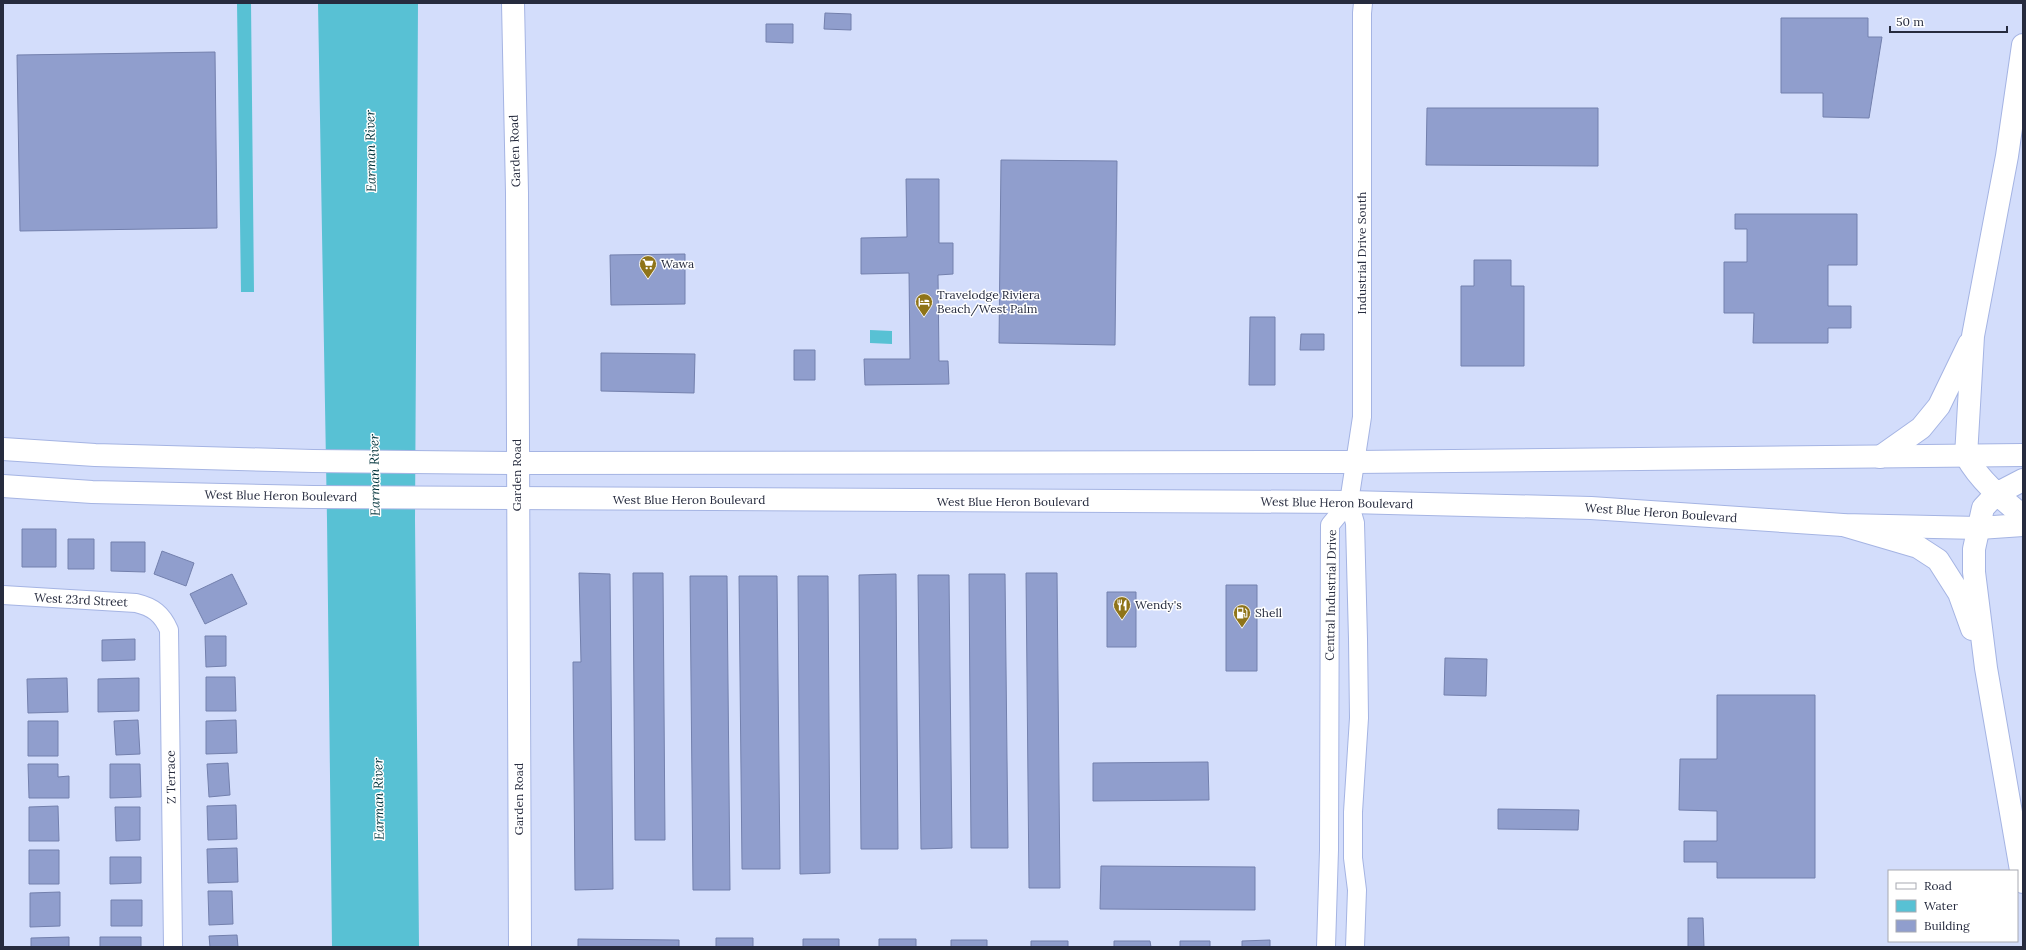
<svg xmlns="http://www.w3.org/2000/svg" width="2026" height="950" font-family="Lora,serif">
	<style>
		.water { fill: #58c1d4 }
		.building { fill: #909ecd; stroke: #7380ad }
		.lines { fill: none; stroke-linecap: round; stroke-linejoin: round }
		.minor-casing { stroke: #a5b4e3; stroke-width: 20 }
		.tertiary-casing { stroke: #a5b4e3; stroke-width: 24 }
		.primary-casing { stroke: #a5b4e3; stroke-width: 24 }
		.motorway-casing { stroke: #a5b4e3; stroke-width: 24 }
		.minor { stroke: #fff; stroke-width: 18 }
		.tertiary { stroke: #fff; stroke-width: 22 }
		.primary { stroke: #fff; stroke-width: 22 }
		.motorway { stroke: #fff; stroke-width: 22 }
		.labels { text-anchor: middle; stroke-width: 3; stroke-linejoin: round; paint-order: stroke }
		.street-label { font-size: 12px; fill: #262b3e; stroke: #fff }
		.poi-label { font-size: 12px; fill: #262b3e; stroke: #fff; text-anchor: start }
		.water-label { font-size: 13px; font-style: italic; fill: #00333b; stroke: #fff }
	</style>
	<rect width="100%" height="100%" fill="#d3ddfb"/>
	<path class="water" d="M 237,3 L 251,3 L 254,292 L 241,292 Z
		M 318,3 L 418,3 L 415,520 L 419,947 L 332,947 L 327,520 Z
		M 870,330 L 892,331 L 892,344 L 870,343 Z"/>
	<path class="building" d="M 825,13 L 851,14 L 851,30 L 824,29 Z
		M 1781,18 L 1868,18 L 1868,37 L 1882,37 L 1869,118 L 1823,117 L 1823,93 L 1781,93 Z
		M 766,24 L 793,24 L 793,43 L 766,42 Z
		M 215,52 L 217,228 L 20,231 L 17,55 Z
		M 1427,108 L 1598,108 L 1598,166 L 1426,165 Z
		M 1001,160 L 1117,161 L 1115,345 L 999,343 Z
		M 906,179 L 939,179 L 939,243 L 953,243 L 953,274 L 938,275 L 939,361 L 948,361 L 949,384 L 865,385 L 864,359 L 910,359 L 909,273 L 861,274 L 861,238 L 907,237 Z
		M 1735,214 L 1857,214 L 1857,265 L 1828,265 L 1828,306 L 1851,306 L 1851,328 L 1828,328 L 1828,343 L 1753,343 L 1754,313 L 1724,313 L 1724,262 L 1747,262 L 1747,229 L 1735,229 Z
		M 685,254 L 685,304 L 611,305 L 610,255 Z
		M 1474,260 L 1511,260 L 1511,286 L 1524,286 L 1524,366 L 1461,366 L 1461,286 L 1474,286 Z
		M 1250,317 L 1275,317 L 1275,385 L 1249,385 Z
		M 1301,334 L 1324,334 L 1324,350 L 1300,350 Z
		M 794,350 L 815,350 L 815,380 L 794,380 Z
		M 601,353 L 695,354 L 694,393 L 601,391 Z
		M 22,529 L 56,529 L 56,567 L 22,567 Z
		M 68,539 L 94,539 L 94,569 L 68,569 Z
		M 111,542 L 145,542 L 145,572 L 111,571 Z
		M 162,551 L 194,563 L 186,586 L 154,574 Z
		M 579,573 L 610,574 L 613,889 L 575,890 L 573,662 L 581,662 Z
		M 633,573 L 663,573 L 665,840 L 635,840 Z
		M 1026,573 L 1057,573 L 1060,888 L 1029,888 Z
		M 232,574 L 247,604 L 205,624 L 190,594 Z
		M 896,574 L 898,849 L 861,849 L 859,575 Z
		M 969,574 L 1005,574 L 1008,848 L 971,848 Z
		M 918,575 L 949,575 L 952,848 L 921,849 Z
		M 690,576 L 727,576 L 730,890 L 693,890 Z
		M 739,576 L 777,576 L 780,869 L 742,869 Z
		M 798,576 L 828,576 L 830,873 L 800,874 Z
		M 1226,585 L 1257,585 L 1257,671 L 1226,671 Z
		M 1107,592 L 1136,592 L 1136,647 L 1107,647 Z
		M 205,636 L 226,636 L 226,666 L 206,667 Z
		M 135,639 L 135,660 L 102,661 L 102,640 Z
		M 1445,658 L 1487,659 L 1486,696 L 1444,695 Z
		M 206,677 L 235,677 L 236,711 L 206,711 Z
		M 67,678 L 68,712 L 28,713 L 27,679 Z
		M 139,678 L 139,711 L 98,712 L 98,679 Z
		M 1717,695 L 1815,695 L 1815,878 L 1717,878 L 1717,862 L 1684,862 L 1684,841 L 1717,841 L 1717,811 L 1679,810 L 1680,759 L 1717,759 Z
		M 138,720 L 140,754 L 116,755 L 114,721 Z
		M 236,720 L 237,753 L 206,754 L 206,721 Z
		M 28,721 L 58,721 L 58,756 L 28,756 Z
		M 1208,762 L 1209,800 L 1093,801 L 1093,763 Z
		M 228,763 L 230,795 L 209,797 L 207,764 Z
		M 28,764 L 58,764 L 58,777 L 69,776 L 69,798 L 29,798 Z
		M 110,764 L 140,764 L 141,797 L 110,798 Z
		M 236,805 L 237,839 L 208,840 L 207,806 Z
		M 58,806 L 59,841 L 29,841 L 29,807 Z
		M 115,807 L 140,807 L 140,840 L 116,841 Z
		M 1498,809 L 1579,810 L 1578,830 L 1498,829 Z
		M 237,848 L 238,882 L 208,883 L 207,849 Z
		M 29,850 L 59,850 L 59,884 L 29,884 Z
		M 110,857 L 141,857 L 141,883 L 110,884 Z
		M 1101,866 L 1255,867 L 1255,910 L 1100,909 Z
		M 208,891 L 232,891 L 233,924 L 209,925 Z
		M 60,892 L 60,926 L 30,927 L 30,893 Z
		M 111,900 L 142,900 L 142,926 L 111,926 Z
		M 1688,918 L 1703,918 L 1704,947 L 1688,947 Z
		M 237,935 L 238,947 L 210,947 L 209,936 Z
		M 69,937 L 69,947 L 31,947 L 31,938 Z
		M 100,937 L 141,937 L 141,947 L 100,947 Z
		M 716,938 L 753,938 L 753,947 L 716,947 Z
		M 578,939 L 679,940 L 679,947 L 578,947 Z
		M 803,939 L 839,939 L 839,947 L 803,947 Z
		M 879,939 L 916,939 L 916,947 L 879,947 Z
		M 951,940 L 987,940 L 987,947 L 951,947 Z
		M 1270,940 L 1270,947 L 1242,947 L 1242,941 Z
		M 1031,941 L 1068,941 L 1068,947 L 1031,947 Z
		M 1114,941 L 1150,941 L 1151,947 L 1114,947 Z
		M 1180,941 L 1210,941 L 1210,947 L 1180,947 Z"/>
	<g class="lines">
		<g class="minor-casing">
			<path id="minor" d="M 3,595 L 136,603 C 153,607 162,614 169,630 L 173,947
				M 1326,947 L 1329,850 L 1330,525 L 1349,502
				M 1355,947 L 1357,890 L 1353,858 L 1353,812 L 1359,718 L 1358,639 L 1355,523 L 1349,502 L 1362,417 L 1362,13 L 1363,3"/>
		</g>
		<g class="tertiary-casing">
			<path id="tertiary" d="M 513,3 L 517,193 L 520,947"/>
		</g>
		<g class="primary-casing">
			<path id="primary" d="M 3,449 L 95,455 L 313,461 L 517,463 L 1356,462 L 2023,455
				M 3,486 L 92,492 L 313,497 L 1349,502 L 1591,508 L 1843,525 L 1979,528 L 2023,525"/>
		</g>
		<g class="motorway-casing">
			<path id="motorway" d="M 2023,45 L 2007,156 L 1973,336 L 1966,456 C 1980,481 2001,498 2023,516
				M 1880,457 L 1921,428 L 1939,406 L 1969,344
				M 2023,480 L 1996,494 L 1983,508 L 1974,549 L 1974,572 L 1986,668 L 2023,882
				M 1843,525 L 1918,547 L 1938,560 L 1959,593 L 1972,629"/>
		</g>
		<use href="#minor" class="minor"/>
		<use href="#tertiary" class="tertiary"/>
		<use href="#primary" class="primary"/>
		<use href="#motorway" class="motorway"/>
	</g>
	<defs>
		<g id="supermarket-pin" transform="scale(0.9)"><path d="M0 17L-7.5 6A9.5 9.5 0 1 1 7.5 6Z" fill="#8f7419" stroke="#fff"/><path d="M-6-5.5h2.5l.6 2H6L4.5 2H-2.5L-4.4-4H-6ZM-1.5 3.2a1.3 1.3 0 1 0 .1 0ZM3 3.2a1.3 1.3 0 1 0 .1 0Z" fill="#fff"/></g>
		<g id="hotel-pin" transform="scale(0.9)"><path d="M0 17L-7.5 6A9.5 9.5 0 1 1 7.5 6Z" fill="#8f7419" stroke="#fff"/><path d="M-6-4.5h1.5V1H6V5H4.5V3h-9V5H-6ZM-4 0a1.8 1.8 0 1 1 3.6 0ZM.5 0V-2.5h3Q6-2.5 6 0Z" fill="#fff"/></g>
		<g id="restaurant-pin" transform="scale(0.9)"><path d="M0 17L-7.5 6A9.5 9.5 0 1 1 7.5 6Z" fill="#8f7419" stroke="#fff"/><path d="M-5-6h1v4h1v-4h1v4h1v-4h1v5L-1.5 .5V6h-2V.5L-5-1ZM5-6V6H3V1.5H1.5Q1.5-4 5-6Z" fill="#fff"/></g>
		<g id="fuel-pin" transform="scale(0.9)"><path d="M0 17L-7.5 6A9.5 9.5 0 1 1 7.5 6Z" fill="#8f7419" stroke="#fff"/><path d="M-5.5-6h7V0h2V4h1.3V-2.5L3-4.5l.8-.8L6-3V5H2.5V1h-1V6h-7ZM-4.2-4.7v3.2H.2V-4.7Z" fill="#fff"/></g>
	</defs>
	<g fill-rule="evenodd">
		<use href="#supermarket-pin" x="648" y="264"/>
		<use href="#hotel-pin" x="924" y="302"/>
		<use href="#restaurant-pin" x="1122" y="605"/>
		<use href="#fuel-pin" x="1242" y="613"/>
	</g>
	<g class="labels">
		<g class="street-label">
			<text transform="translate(515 151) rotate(-92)" y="4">Garden Road</text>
			<text transform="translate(1362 253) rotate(-90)" y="4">Industrial Drive South</text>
			<text transform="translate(517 475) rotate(-90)" y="4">Garden Road</text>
			<text transform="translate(281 496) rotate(1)" y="4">West Blue Heron Boulevard</text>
			<text x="689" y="504">West Blue Heron Boulevard</text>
			<text x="1013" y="506">West Blue Heron Boulevard</text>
			<text transform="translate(1337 503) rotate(1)" y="4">West Blue Heron Boulevard</text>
			<text transform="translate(1661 513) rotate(4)" y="4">West Blue Heron Boulevard</text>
			<text transform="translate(1331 595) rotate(-89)" y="4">Central Industrial Drive</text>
			<text transform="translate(81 600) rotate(3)" y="4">West 23rd Street</text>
			<text transform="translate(171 777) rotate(-91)" y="4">Z Terrace</text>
			<text transform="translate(519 799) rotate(-90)" y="4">Garden Road</text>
		</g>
		<g class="poi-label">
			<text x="661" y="268">Wawa</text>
			<text x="937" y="299">Travelodge Riviera<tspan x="937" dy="14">Beach/West Palm</tspan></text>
			<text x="1135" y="609">Wendy's</text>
			<text x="1255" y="617">Shell</text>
		</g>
		<g class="water-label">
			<text transform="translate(370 151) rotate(-91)" y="5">Earman River</text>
			<text transform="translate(374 475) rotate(-91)" y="5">Earman River</text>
			<text transform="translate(378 799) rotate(-91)" y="5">Earman River</text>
		</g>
	</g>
	<rect width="2026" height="950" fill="none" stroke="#262b3e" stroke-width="8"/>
	<rect x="1888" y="870" width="130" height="72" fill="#ffffff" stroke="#a8aab2"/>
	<rect x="1896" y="883" width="20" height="6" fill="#ffffff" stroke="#a8aab2"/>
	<text x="1924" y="890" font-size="12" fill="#262b3e">Road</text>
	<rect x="1896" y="900" width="20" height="12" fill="#58c1d4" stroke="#a8aab2"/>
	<text x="1924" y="910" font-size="12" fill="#262b3e">Water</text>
	<rect x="1896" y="920" width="20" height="12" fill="#909ecd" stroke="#a8aab2"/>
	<text x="1924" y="930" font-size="12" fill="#262b3e">Building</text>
	<path d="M1890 26v6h117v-6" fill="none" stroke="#262b3e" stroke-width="2"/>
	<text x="1896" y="26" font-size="12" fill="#262b3e" stroke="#ffffff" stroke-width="3" paint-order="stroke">50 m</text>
</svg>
